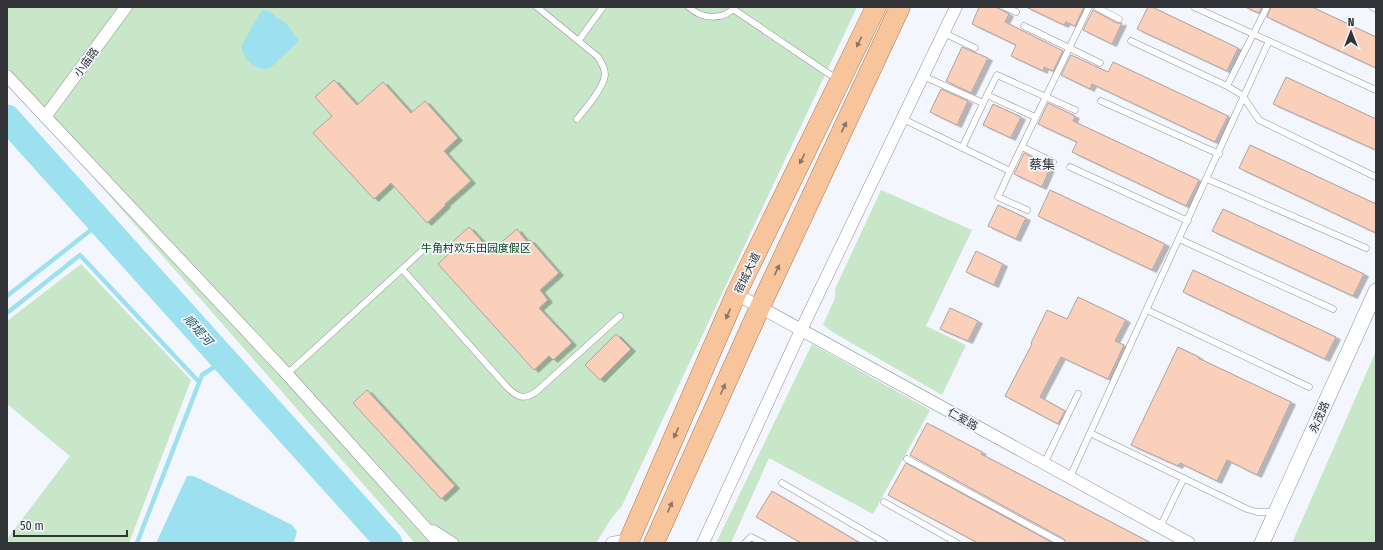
<svg xmlns="http://www.w3.org/2000/svg" width="1383" height="550" font-family="'Fira Sans Condensed','Noto Sans SC',sans-serif">
	<style>
		.green { fill: #c8e6c8 }
		.water { fill: #9de1f1 }
		.lines { fill: none; stroke-linecap: round; stroke-linejoin: round }
		.stream { stroke: #9de1f1; stroke-width: 4.5 }
		.river { stroke: #9de1f1; stroke-width: 27 }
		.building { fill: #fbd0ba; stroke: #ada39e; filter: url(#shadow) }
		.service-casing { stroke: #8f919a; stroke-width: 7 }
		.minor-casing { stroke: #8f919a; stroke-width: 13 }
		.tertiary-casing { stroke: #8f919a; stroke-width: 16 }
		.primary-casing { stroke: #af784e; stroke-width: 21 }
		.service { stroke: #fff; stroke-width: 6 }
		.minor { stroke: #fff; stroke-width: 12 }
		.tertiary { stroke: #fff; stroke-width: 15 }
		.primary { stroke: #f7c49c; stroke-width: 20 }
		.oneway { fill: #8b7564 }
		.labels { text-anchor: middle; stroke-width: 3.5; stroke-linejoin: round; paint-order: stroke }
		.street-label { font-size: 11px; fill: #333437; stroke: #f4f6fe }
		.park-label { font-size: 11px; fill: #0c4915; stroke: #f4f6fe }
		.water-label { font-size: 12px; font-style: italic; fill: #225a66; stroke: #f4f6fe }
		.quarter-label { font-size: 13px; fill: #333437; stroke: #f4f6fe }
	</style>
	<defs>
		<filter id="shadow"><feDropShadow dx="4.5" dy="2.5" stdDeviation="0" flood-color="#0004"/></filter>
	</defs>
	<rect width="100%" height="100%" fill="#f4f6fe"/>
	<path class="green" d="M 7,7 L 857,7 L 622,506 L 611,519 L 596,543 L 415,543 L 7,79 Z
		M 881,190 L 972,230 L 926,326 L 966,345 L 942,395 L 834,333 L 823,325 L 835,298 L 835,289 Z
		M 81,264 L 191,380 L 129,543 L 11,543 L 7,539 L 70,456 L 7,404 L 7,321 Z
		M 812,344 L 930,410 L 873,514 L 769,458 L 731,543 L 716,543 Z
		M 1376,351 L 1376,543 L 1292,543 Z"/>
	<path class="water" d="M 262,10 L 270,11 L 278,19 L 285,22 L 299,41 L 270,68 C 257,73 240,57 242,44 Z
		M 187,476 L 193,476 L 200,479 L 292,525 L 297,531 L 294,543 L 156,543 Z"/>
	<g class="lines">
		<path class="stream" d="M 7,296 L 101,222
			M 7,313 L 80,255 L 199,382
			M 137,543 L 202,375 L 225,360"/>
		<path class="river" d="M 7,118 L 389,543"/>
	</g>
	<path class="building" d="M 979,7 L 995,7 L 1002,10 L 1009,14 L 1005,22 L 1063,51 L 1053,71 L 1044,67 L 1043,71 L 1011,56 L 1016,45 L 972,24 Z
		M 1026,7 L 1084,7 L 1075,26 L 1066,22 L 1064,25 Z
		M 1148,7 L 1152,7 L 1238,48 L 1227,71 L 1137,29 Z
		M 1245,7 L 1262,7 L 1259,13 Z
		M 1271,7 L 1312,7 L 1376,37 L 1376,68 L 1267,17 Z
		M 1093,10 L 1117,23 L 1122,23 L 1112,44 L 1083,30 Z
		M 962,47 L 988,58 L 971,93 L 946,81 Z
		M 1071,55 L 1108,72 L 1113,62 L 1228,116 L 1215,142 L 1092,84 L 1090,89 L 1061,75 Z
		M 1286,77 L 1376,119 L 1376,150 L 1273,104 Z
		M 334,80 L 357,105 L 383,82 L 411,113 L 425,101 L 458,138 L 444,151 L 471,181 L 445,204 L 446,205 L 427,223 L 391,183 L 374,199 L 313,133 L 332,116 L 315,97 Z
		M 941,89 L 968,101 L 957,125 L 930,112 Z
		M 1048,103 L 1075,116 L 1073,121 L 1199,180 L 1186,206 L 1072,152 L 1077,142 L 1038,124 Z
		M 993,104 L 1021,117 L 1011,138 L 983,125 Z
		M 1250,145 L 1376,204 L 1376,233 L 1239,168 Z
		M 1024,153 L 1051,166 L 1042,187 L 1014,174 Z
		M 1050,190 L 1165,244 L 1152,270 L 1038,216 Z
		M 998,205 L 1026,218 L 1016,239 L 988,226 Z
		M 1223,209 L 1364,274 L 1353,296 L 1212,231 Z
		M 469,227 L 491,251 L 517,229 L 527,242 L 530,240 L 559,273 L 540,290 L 548,300 L 539,308 L 572,343 L 553,360 L 549,356 L 534,370 L 438,264 L 453,250 L 449,245 Z
		M 976,251 L 1003,264 L 994,285 L 966,272 Z
		M 1193,270 L 1336,337 L 1325,359 L 1183,292 Z
		M 1078,297 L 1126,320 L 1115,341 L 1124,345 L 1108,379 L 1061,357 L 1040,397 L 1065,411 L 1058,424 L 1005,396 L 1032,344 L 1031,343 L 1047,310 L 1067,319 Z
		M 950,308 L 978,321 L 968,341 L 940,329 Z
		M 616,334 L 631,349 L 600,380 L 585,365 Z
		M 1178,347 L 1199,357 L 1198,358 L 1291,402 L 1257,475 L 1227,460 L 1217,481 L 1180,463 L 1178,466 L 1131,445 Z
		M 367,390 L 455,486 L 441,499 L 353,403 Z
		M 927,423 L 982,452 L 981,454 L 1151,543 L 1066,543 L 1064,539 L 910,455 Z
		M 906,463 L 1053,543 L 978,543 L 888,495 Z
		M 772,491 L 860,543 L 801,543 L 756,517 Z"/>
	<g class="lines">
		<g class="service-casing">
			<path id="service" d="M 537,7 L 598,57 C 602,63 605,69 605,75 C 603,89 586,108 577,119
				M 689,7 C 701,19 723,21 735,7
				M 1005,7 L 1016,12
				M 1096,7 L 1119,19
				M 1194,7 L 1376,90
				M 1372,7 L 1376,9
				M 733,9 L 838,80
				M 1024,26 L 1100,63
				M 944,33 L 975,48
				M 579,40 L 603,7
				M 1131,41 L 1227,86 L 1242,95 L 1259,120 L 1376,177
				M 923,76 L 983,103
				M 1227,86 L 1267,7
				M 987,95 L 997,75 L 1075,110
				M 1101,101 L 1219,154
				M 903,119 L 1010,171 L 1089,7
				M 1022,147 L 1053,162
				M 962,148 L 987,95 L 1035,117
				M 1070,167 L 1188,221
				M 1010,171 L 998,197 L 1027,210
				M 1207,179 L 1366,248
				M 1179,239 L 1333,309
				M 402,269 L 507,387 C 517,397 524,401 537,391 L 620,316
				M 1147,310 L 1309,387
				M 287,374 L 423,250
				M 1090,433 L 1247,509 L 1257,512 L 1275,512
				M 907,459 L 1062,543
				M 1044,464 L 1078,394
				M 1070,477 L 1269,41
				M 782,483 L 885,543
				M 884,502 L 957,543
				M 1160,527 L 1184,478
				M 745,543 L 751,537 L 763,543"/>
		</g>
		<g class="minor-casing">
			<path id="minor" d="M 7,76 L 287,374 L 439,543
				M 45,117 L 126,7
				M 736,294 L 1189,543
				M 433,531 L 452,543
				M 612,543 L 629,540
				M 703,543 L 801,330 L 956,7"/>
		</g>
		<g class="tertiary-casing">
			<path id="tertiary" d="M 1262,543 L 1376,291"/>
		</g>
		<g class="primary-casing">
			<path id="primary" d="M 628,543 L 736,294 L 876,7
				M 654,543 L 760,307 L 900,7"/>
		</g>
		<use href="#service" class="service"/>
		<use href="#minor" class="minor"/>
		<use href="#tertiary" class="tertiary"/>
		<use href="#primary" class="primary"/>
	</g>
	<defs><path id="oneway-solid" d="M-6-.8H1V-3.2L6.5 0L1 3.2V.8H-6Z"/></defs>
	<g class="oneway">
		<use href="#oneway-solid" transform="translate(859 42) rotate(116)"/>
		<use href="#oneway-solid" transform="translate(844 127) rotate(-65)"/>
		<use href="#oneway-solid" transform="translate(802 159) rotate(116)"/>
		<use href="#oneway-solid" transform="translate(777 270) rotate(-65)"/>
		<use href="#oneway-solid" transform="translate(728 314) rotate(114)"/>
		<use href="#oneway-solid" transform="translate(723 389) rotate(-66)"/>
		<use href="#oneway-solid" transform="translate(676 433) rotate(114)"/>
		<use href="#oneway-solid" transform="translate(670 507) rotate(-66)"/>
	</g>
	<g class="labels">
		<g class="street-label">
			<text transform="translate(86 62) rotate(-54)" y="4">小庙路</text>
			<text transform="translate(747 273) rotate(-64)" y="4">宿城大道</text>
			<text transform="translate(1319 417) rotate(-66)" y="4">永茂路</text>
			<text transform="translate(963 419) rotate(29)" y="4">仁爱路</text>
		</g>
		<g class="park-label">
			<text x="476" y="252">牛角村欢乐田园度假区</text>
		</g>
		<g class="water-label">
			<text transform="translate(198 330) rotate(48)" y="4">顺堤河</text>
		</g>
		<g class="quarter-label">
			<text x="1042" y="169">蔡集</text>
		</g>
	</g>
	<rect width="1383" height="550" fill="none" stroke="#333437" stroke-width="16"/>
	<g transform="translate(1351 32)" stroke="#f4f6fe" stroke-width="3" paint-order="stroke">
	<path d="M0-3L7 15L0 10L-7 15Z" fill="#333437"/>
	<text y="-6" font-size="11" font-weight="bold" text-anchor="middle" fill="#333437">N</text>
	</g>
	<path d="M14 530v6h113v-6" fill="none" stroke="#333437" stroke-width="2"/>
	<text x="20" y="530" font-size="12" fill="#333437" stroke="#f4f6fe" stroke-width="3" paint-order="stroke">50 m</text>
</svg>
